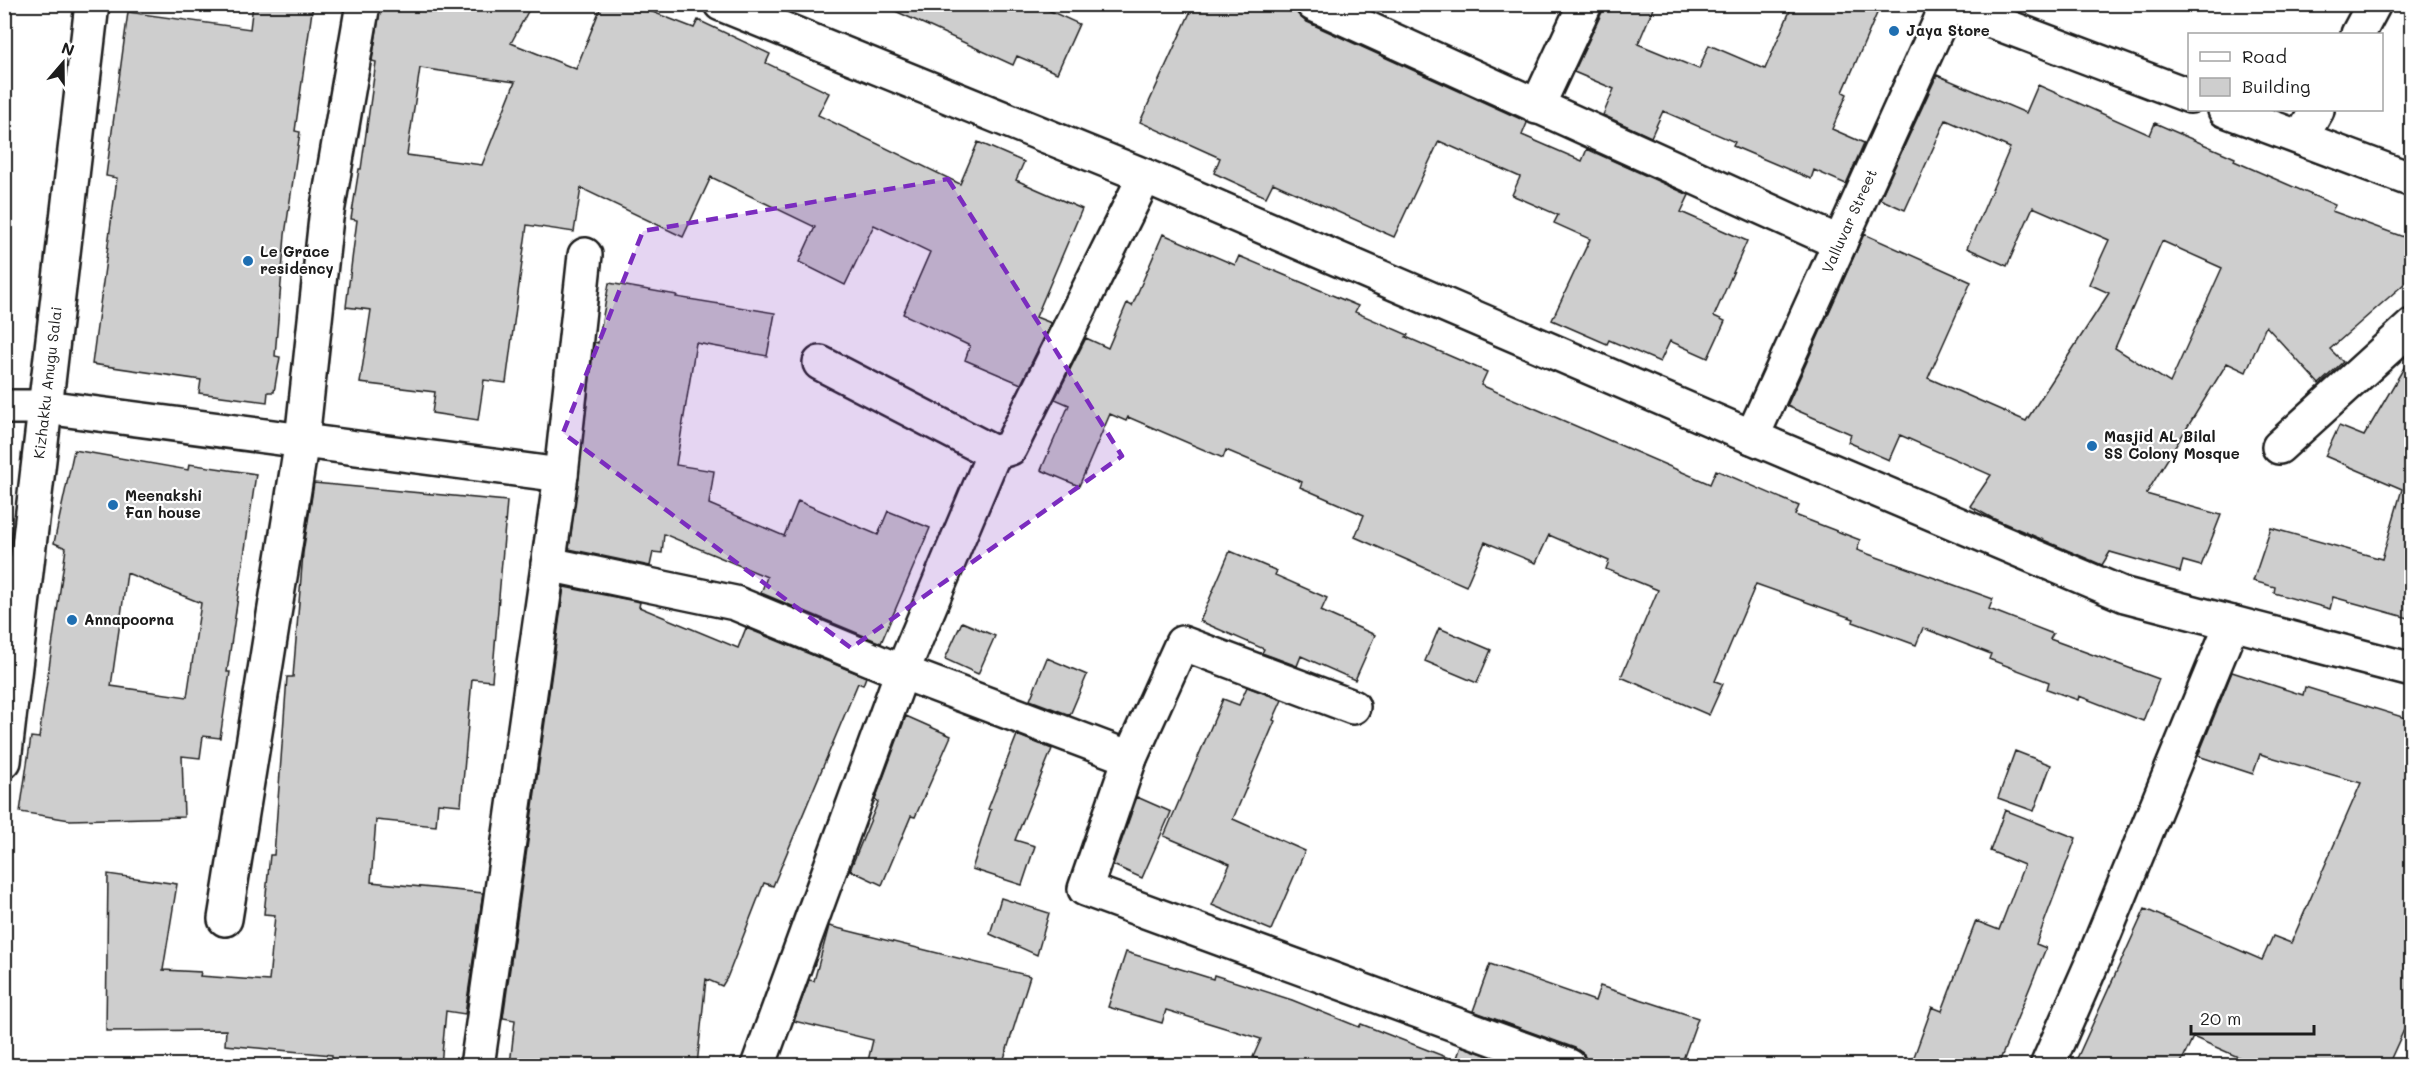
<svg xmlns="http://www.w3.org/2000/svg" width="2416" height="1070" font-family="Mali,sans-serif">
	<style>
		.building { fill: #cecece; stroke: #1c1c1c; stroke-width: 1.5; fill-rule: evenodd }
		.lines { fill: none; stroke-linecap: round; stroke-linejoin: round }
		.street-casing { stroke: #1c1c1c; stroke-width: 38 }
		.secondary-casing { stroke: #1c1c1c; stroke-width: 38 }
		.street { stroke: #fff; stroke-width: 33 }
		.secondary { stroke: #fff; stroke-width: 33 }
		.marked { fill: #7b2cbf; fill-opacity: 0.2; stroke: #7b2cbf; stroke-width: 4.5; stroke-dasharray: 12 8; stroke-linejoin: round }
		.poi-dot { fill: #1f6fb2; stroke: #fff; stroke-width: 2 }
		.labels { text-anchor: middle; stroke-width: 4.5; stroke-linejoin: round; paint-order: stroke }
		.poi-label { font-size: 15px; font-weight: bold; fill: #1c1c1c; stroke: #fff; text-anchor: start }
		.street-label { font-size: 15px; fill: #1c1c1c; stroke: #fff }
	</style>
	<rect width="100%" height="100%" fill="#fff"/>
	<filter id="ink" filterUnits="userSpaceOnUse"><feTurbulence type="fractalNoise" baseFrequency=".0167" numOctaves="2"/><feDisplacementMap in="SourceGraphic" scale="12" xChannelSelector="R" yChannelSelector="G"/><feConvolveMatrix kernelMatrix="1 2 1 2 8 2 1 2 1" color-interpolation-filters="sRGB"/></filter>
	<g filter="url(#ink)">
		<path class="building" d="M 253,4 L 313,4 L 295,131 L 300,132 L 285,235 L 275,356 L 280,357 L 274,392 L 268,392 L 267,402 L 199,393 L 201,380 L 92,364 L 117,178 L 106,176 L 128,12 L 250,29 Z
			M 381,4 L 532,4 L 511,43 L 576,69 L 602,4 L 632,4 L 694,28 L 698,20 L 770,54 L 766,63 L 829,93 L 818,115 L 960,184 L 978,142 L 1024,162 L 1016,180 L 1082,209 L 1036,317 L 1051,323 L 1021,384 L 965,360 L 970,346 L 903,314 L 930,252 L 874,225 L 845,285 L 799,262 L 815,227 L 711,177 L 683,237 L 581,188 L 574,232 L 527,225 L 506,383 L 484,380 L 478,420 L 432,413 L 435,392 L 360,383 L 371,310 L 346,307 L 357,220 L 351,219 L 359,169 L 361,169 L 376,62 L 372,61 ZM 420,68 L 515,82 L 482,165 L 407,155 Z
			M 880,4 L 1035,4 L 1079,24 L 1057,73 L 1017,56 L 1013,65 Z
			M 1194,4 L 1280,4 L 1296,12 L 1305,21 L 1525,121 L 1527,123 L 1522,135 L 1582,161 L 1587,149 L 1689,195 L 1681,212 L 1747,241 L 1714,316 L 1725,321 L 1708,358 L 1670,341 L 1660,362 L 1609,340 L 1607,344 L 1552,320 L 1590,239 L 1554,223 L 1558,215 L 1512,195 L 1520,177 L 1439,141 L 1394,237 L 1273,183 L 1266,197 L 1214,173 L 1220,158 L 1140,122 Z
			M 1603,4 L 1655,4 L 1638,44 L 1699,69 L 1709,45 L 1765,69 L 1793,4 L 1881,4 L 1843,92 L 1847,94 L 1832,129 L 1864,143 L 1846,184 L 1814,170 L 1811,179 L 1733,146 L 1735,142 L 1663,111 L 1651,137 L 1603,115 L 1614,89 L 1574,72 L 1602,12 Z
			M 1937,75 L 2026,113 L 2038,85 L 2150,135 L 2155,123 L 2235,158 L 2234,161 L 2335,205 L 2332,211 L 2412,240 L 2412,277 L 2330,349 L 2343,362 L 2319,384 L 2266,326 L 2246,372 L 2227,363 L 2146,494 L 2221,515 L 2201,566 L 2183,561 L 2180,572 L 2110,552 L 2102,565 L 1992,518 L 1970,506 L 1991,475 L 1900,435 L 1889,460 L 1848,442 L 1851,434 L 1787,406 L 1864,234 L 1971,282 L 1928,378 L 2026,421 L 2109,293 L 2089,284 L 2109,240 L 2033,207 L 2007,266 L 1967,248 L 2010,148 L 1946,120 L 1905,210 L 1880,199 ZM 2162,241 L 2222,268 L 2170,383 L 2115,348 Z
			M 1163,234 L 1235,265 L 1239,256 L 1358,306 L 1355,312 L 1408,335 L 1406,337 L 1487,372 L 1481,385 L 1710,484 L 1716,470 L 1799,506 L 1795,515 L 1860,540 L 1857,550 L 1993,599 L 1989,609 L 2053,634 L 2050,639 L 2159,679 L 2143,721 L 2079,696 L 2078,700 L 2047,689 L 2049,682 L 1989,659 L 1991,654 L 1923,628 L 1916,645 L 1853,622 L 1854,619 L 1756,584 L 1715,681 L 1723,684 L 1709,715 L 1621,677 L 1658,590 L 1606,569 L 1609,561 L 1549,535 L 1536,563 L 1485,542 L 1466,586 L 1355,537 L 1364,515 L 1300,487 L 1302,482 L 1226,450 L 1223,458 L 1128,417 L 1126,421 L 1110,414 L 1079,486 L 1041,470 L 1069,405 L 1055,399 L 1086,338 L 1108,348 L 1127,303 L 1132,306 Z
			M 609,283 L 677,295 L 676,297 L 775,313 L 767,356 L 696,343 L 676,465 L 714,471 L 709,504 L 784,536 L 798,501 L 878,535 L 888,511 L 930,528 L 881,643 L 761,593 L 767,577 L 664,534 L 662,553 L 653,552 L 650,566 L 569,549 L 594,345 L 594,342 L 598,343 Z
			M 2412,354 L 2412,619 L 2333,597 L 2330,609 L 2274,593 L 2275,587 L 2253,581 L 2271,528 L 2382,559 L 2402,489 L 2325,456 L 2339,426 L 2364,436 Z
			M 74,450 L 188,470 L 189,464 L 256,474 L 227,672 L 230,672 L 220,738 L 203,736 L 200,758 L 182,756 L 184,817 L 70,820 L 20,812 L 31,737 L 39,738 L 66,548 L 54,543 ZM 127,573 L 201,603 L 187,697 L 111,686 Z
			M 314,483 L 507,501 L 492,681 L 472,679 L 461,805 L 438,803 L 436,826 L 376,820 L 371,882 L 483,893 L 465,1014 L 446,1011 L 441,1065 L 397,1065 L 332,1060 L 332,1055 L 225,1045 L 226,1030 L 106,1031 L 108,874 L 177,884 L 163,970 L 201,972 L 200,976 L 269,981 L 275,915 L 264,914 L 270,855 L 274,855 L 287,677 L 293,677 L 303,553 Z
			M 1230,551 L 1277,571 L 1275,575 L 1327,598 L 1321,611 L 1375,635 L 1355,680 L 1301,656 L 1297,666 L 1262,653 L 1264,649 L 1200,621 Z
			M 564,587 L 640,602 L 639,607 L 738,648 L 746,628 L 866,677 L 863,685 L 858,683 L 773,886 L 764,883 L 727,978 L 722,986 L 706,979 L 697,1065 L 510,1065 L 515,1020 L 503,1018 Z
			M 962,622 L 995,636 L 978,674 L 945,659 Z
			M 1439,628 L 1491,650 L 1477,683 L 1425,661 Z
			M 1047,658 L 1087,675 L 1070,715 L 1030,700 Z
			M 2232,672 L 2303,695 L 2305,687 L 2412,720 L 2412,1012 L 2388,1065 L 2256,1065 L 2193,1037 L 2180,1065 L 2074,1065 L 2145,909 L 2262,960 L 2273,936 L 2291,943 L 2361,783 L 2260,754 L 2253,774 L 2198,756 Z
			M 1247,687 L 1282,700 L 1273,720 L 1275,721 L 1233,819 L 1305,851 L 1271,930 L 1212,905 L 1230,864 L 1164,836 L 1223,699 L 1239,705 Z
			M 906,716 L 951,736 L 915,817 L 911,816 L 882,885 L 850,870 L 878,802 L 875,800 Z
			M 1017,735 L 1052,749 L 1015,840 L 1035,846 L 1022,885 L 972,869 L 991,810 L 988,809 Z
			M 2015,751 L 2051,765 L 2034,811 L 1998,798 Z
			M 1137,797 L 1171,812 L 1142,878 L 1113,865 Z
			M 2005,810 L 2076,838 L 2036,944 L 2046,948 L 1998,1065 L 1911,1065 L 1932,1007 L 1942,1011 L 1976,921 L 1999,930 L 2024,865 L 1990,851 Z
			M 1001,898 L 1049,913 L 1037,955 L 990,934 Z
			M 829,926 L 1030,976 L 1002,1065 L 867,1065 L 873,1040 L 794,1021 L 809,980 L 814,981 Z
			M 1126,952 L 1213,979 L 1214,975 L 1292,1000 L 1359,1027 L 1361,1024 L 1456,1061 L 1461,1046 L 1513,1065 L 1274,1065 L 1253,1057 L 1261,1039 L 1166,1010 L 1162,1023 L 1108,1007 Z
			M 1490,964 L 1595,1001 L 1600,986 L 1698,1018 L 1681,1065 L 1587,1065 L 1584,1054 L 1575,1048 L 1473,1011 Z"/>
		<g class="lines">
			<g class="street-casing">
				<g id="street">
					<path d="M 721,4 L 1145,176 L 1752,437 L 2125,595 L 2412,670"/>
					<path d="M 1313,4 L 1840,243"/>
					<path d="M 1947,4 L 2190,96"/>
					<path d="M 2358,34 L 2374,4"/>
					<path d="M 1537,107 L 1585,4"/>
					<path d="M 2225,110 L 2412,180"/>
					<path d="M 2301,138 L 2317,110"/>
					<path d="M 820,363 L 994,453"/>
					<path d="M 4,407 L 45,407 L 561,475"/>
					<path id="s1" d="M 1752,437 L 1948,4"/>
					<path d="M 2279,447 L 2412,326"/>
					<path d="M 548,564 L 735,603 L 902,672 L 1130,758"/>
					<path d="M 1353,707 L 1182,643 L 1130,758 L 1085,889 L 1569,1066"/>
					<path d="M 225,919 L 302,440 L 326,218 L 363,4"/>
					<path d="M 477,1066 L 561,475 L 585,255"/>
					<path d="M 758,1066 L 902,672 L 994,453 L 1010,448 L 1145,176"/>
					<path d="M 2047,1066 L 2093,961 L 2232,623"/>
				</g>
			</g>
			<g class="secondary-casing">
				<g id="secondary">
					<path id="s2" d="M 4,761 L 92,4"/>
				</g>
			</g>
			<use href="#street" class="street"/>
			<use href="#secondary" class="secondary"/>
		</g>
	</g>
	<path class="marked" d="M 948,179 L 1122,456 L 851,648 L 563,433 L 643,231 Z"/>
	<g class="poi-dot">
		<circle cx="1894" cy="31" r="6"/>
		<circle cx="248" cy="261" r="6"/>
		<circle cx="2092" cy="446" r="6"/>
		<circle cx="113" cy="505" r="6"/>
		<circle cx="72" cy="620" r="6"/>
	</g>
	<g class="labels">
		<g class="poi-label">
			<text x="1906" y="36">Jaya Store</text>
			<text x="260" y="257">Le Grace<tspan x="260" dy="17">residency</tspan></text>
			<text x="2104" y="442">Masjid AL Bilal<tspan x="2104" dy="17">SS Colony Mosque</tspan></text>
			<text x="125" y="501">Meenakshi<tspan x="125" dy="17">Fan house</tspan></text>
			<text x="84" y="625">Annapoorna</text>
		</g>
		<g class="street-label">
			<text dy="5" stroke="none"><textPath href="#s1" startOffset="237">Valluvar Street</textPath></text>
			<text dy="5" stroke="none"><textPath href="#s2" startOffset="381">Kizhakku Anugu Salai</textPath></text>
		</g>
	</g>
	<rect width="2416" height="1070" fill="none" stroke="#fff" stroke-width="24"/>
	<rect x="12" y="12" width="2392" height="1046" fill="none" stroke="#1c1c1c" stroke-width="2" filter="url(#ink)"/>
	<rect x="2188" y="33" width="195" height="78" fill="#ffffff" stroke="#a4a4a4" stroke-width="1.5"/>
	<rect x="2200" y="52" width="30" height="9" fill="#ffffff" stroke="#a4a4a4" stroke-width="1.5"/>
	<text x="2242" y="63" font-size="18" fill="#1c1c1c">Road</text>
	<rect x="2200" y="78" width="30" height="18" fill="#cecece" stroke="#a4a4a4" stroke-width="1.5"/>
	<text x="2242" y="93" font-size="18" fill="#1c1c1c">Building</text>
	<g transform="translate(63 63) rotate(20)" stroke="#ffffff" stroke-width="4.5" paint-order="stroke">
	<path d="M0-4.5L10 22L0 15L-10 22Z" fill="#1c1c1c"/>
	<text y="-9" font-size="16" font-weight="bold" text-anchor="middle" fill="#1c1c1c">N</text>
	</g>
	<path d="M2191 1025v9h123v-9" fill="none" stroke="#1c1c1c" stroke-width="3"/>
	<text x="2200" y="1025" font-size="18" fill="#1c1c1c" stroke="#ffffff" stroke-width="4.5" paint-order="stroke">20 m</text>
</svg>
